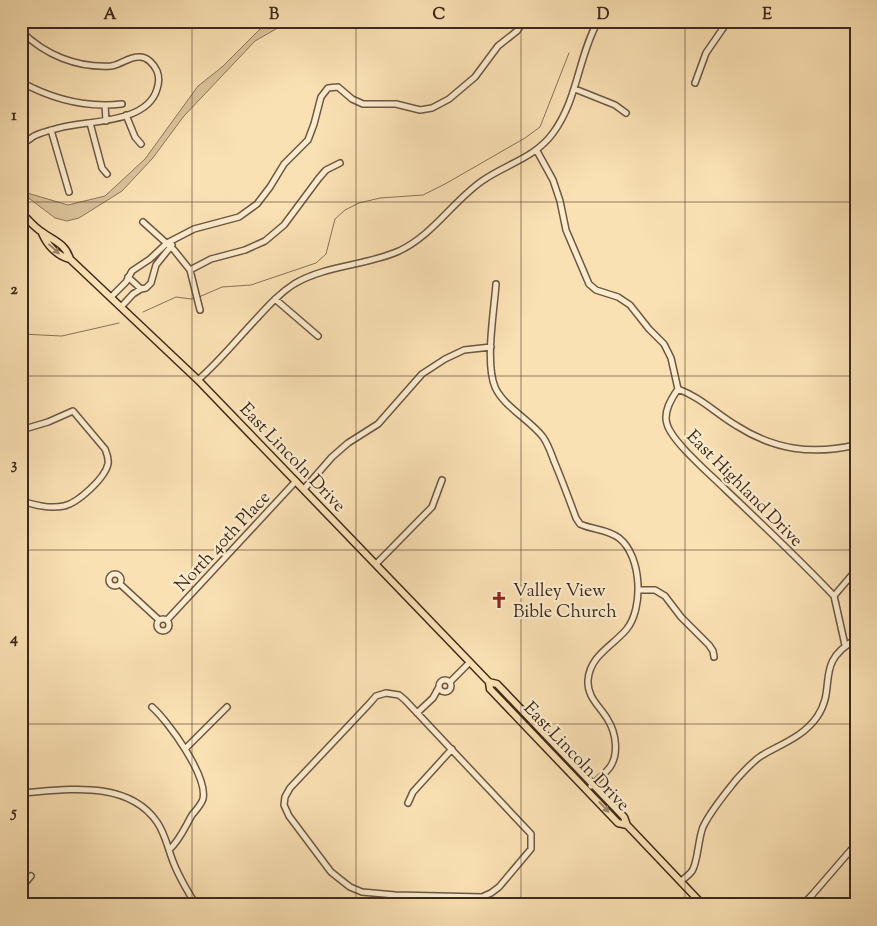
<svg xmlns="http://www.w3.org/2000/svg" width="877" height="926" font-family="'Sorts Mill Goudy',serif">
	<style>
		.green { fill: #dac29a; stroke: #8c765c }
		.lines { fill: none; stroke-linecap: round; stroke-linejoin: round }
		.stream { stroke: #887259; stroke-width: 1 }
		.minor-casing { stroke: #6d5743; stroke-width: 8 }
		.major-casing { stroke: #3e291d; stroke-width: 9 }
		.minor { stroke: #fcecce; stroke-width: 5 }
		.major { stroke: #fae1b4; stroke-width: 6 }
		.oneway { fill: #9c8568 }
		.grid { fill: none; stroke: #3e291d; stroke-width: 1; stroke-opacity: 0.55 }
		.labels { text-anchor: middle; stroke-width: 4.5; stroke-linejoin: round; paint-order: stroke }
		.street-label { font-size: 18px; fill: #3e291d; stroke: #fcecce }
		.poi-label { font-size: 18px; fill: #3e291d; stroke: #fcecce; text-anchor: start }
		.neatline { fill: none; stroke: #3e291d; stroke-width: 2 }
		.grid-label { font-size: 16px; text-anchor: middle; font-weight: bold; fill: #3e291d }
	</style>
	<rect width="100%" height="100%" fill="#fae1b4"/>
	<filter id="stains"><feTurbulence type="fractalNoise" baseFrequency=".004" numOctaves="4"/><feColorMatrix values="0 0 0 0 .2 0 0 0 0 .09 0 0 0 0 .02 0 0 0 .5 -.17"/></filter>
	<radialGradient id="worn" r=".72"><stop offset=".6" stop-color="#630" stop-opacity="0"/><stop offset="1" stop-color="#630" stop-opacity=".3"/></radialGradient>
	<path class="green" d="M 273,21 L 290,21 L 255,41 L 184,116 L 152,159 L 122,191 L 79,218 L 67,221 L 55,218 L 26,196 L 24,192 L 68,205 L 105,196 L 145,159 L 198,86 L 222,67 L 259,30 Z"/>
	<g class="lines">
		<path class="stream" d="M 199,297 L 222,287 L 251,285 L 316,263 L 326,254 L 335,219 L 345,210 L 359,203 L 380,198 L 423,195 L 445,184 L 525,138 L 540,127 L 569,53
			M 143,312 L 176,297 L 191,299 L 195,298
			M 21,334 L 62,336 L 119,323"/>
		<g class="minor-casing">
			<path id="minor" d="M 21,31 C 45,55 77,68 111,66 C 121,65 129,56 140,57 C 147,57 154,64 157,71 C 159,76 159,83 157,89 C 147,124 88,120 59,128 C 51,130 42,132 34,136 C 30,139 26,142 21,144
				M 21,82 C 52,99 86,108 122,104
				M 695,83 L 706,53 L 728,21
				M 575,89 L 615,105 L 626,113
				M 105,105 L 106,121
				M 126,115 L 135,137 L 141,144
				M 90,123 L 102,168 L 107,174
				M 51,130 L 69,192
				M 537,151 L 553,180 L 560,201 L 566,230 L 589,284 L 596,290 L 618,297 L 630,305 L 649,329 L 664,344 L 671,358 L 678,389
				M 21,153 L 25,143
				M 21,159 L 24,154 L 24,150
				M 143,222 L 174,250 L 190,270 L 200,310
				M 190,270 L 211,259 L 245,250 L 265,241 L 284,225 L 319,178 L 326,170 L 340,163
				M 128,277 L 141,289
				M 496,284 C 494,312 485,363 495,387 C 503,406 530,420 543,437 C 548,444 551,453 554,461 C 562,480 569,499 576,518 L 580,524 C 593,530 607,529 619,538 C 642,556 644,609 626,630 C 611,647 590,656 588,680 C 587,698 600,706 608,720 C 616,733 619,754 610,767 C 605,774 597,780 591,786
				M 111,297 L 126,282 L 132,271 L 150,259 L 167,243 L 194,229 L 239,217 L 257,204 L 270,187 L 284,164 L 308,140 L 314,124 L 321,97 L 328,88 L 338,87 L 352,99 L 363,104 L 396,104 L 420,110 L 432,108 L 449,99 L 475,77 L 498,46 L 517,31 L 524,21
				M 275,299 L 318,336
				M 121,307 L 133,294 L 141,289 L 146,288 L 151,283 L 156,265 L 172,245
				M 198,380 C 220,361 238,338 258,317 C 269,305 280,293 294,284 C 326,265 365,266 399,251 C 433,235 452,202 482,181 C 506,164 535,158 553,133 C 578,99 578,57 598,21
				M 678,389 C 671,399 663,412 667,424 C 672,442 711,475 725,489 C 762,524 799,559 834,596
				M 678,389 C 702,398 715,413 737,426 C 775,450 812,455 856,445
				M 21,430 L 48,422 L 73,411 L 105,449 C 107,454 109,458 108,464 C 105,478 78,503 64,506 C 49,509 35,505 21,501
				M 304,489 L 332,457 L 348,443 L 378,424 L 422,374 L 445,359 L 464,350 L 491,347
				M 376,564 L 432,507 L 442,480
				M109 580a6 6 0 1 1 12 0a6 6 0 1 1-12 0Z
				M 120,584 L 159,620
				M 638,590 L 655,590 L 665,596 L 681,617 L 709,645 L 713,651 L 714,657
				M157 625a6 6 0 1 1 12 0a6 6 0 1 1-12 0Z
				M 167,620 L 296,481
				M 845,645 L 834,596 L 856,570
				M439 686a6 6 0 1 1 12 0a6 6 0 1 1-12 0Z
				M 450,682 L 470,662
				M 386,693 L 399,695 L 405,700 L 531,834 L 531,849 L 499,887 L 491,893 L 482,897 L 395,895 L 362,892 L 350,887 L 331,872 L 289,816 L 284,805 L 285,797 L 290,788 L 370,703 L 376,696 Z
				M 152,707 C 168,721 208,776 203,799 C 201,805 196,810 192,815 C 185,827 180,840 169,850
				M 417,713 L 433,698 L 439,687
				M 185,749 L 227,707
				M 21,793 C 66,790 127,779 157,822 C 166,835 168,850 174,864 C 180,879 188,892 196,905
				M 408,803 L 413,792 L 452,749
				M 681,881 C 685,878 689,875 692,871 C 698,862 698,839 703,827 C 711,810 725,794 736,780 C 744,771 752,762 761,756 C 781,744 803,737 817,717 C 838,686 813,664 856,639
				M 21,888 L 31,876
				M 802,905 L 812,895 L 856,844"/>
		</g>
		<g class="major-casing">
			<path id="major" d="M 21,213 C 28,219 34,227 42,232 C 54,241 65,243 70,259 L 198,380 L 489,682 L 497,684 L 624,817 L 627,825 L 703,905
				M 42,233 C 47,245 57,256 70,259
				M 489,682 L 490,689 L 618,823 L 627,825"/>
		</g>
		<use href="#minor" class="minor"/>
		<use href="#major" class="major"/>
	</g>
	<defs><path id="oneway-solid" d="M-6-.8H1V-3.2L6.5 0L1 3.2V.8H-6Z" transform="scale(1.25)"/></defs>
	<g class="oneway">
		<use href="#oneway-solid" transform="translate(54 249) rotate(43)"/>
		<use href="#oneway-solid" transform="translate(604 807) rotate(47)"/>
	</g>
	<path class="grid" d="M 192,21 L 192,905M 356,21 L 356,905M 521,21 L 521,905M 685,21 L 685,905M 21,202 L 856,202M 21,376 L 856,376M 21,550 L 856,550M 21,724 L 856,724"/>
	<defs>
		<g id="church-bare" transform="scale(1.35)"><path d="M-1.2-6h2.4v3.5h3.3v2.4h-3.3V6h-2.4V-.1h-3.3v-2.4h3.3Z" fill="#8f2418" stroke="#fcecce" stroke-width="2.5" paint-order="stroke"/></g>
	</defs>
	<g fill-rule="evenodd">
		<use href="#church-bare" x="499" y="600"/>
	</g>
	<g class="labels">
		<g class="street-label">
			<text transform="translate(293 457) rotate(46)" y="6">East Lincoln Drive</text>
			<text transform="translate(745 488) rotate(45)" y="6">East Highland Drive</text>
			<text transform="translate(222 541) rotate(-47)" y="6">North 40th Place</text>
			<text transform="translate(577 756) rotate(46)" y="6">East Lincoln Drive</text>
		</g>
		<g class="poi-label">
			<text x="513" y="596">Valley View<tspan x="513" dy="21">Bible Church</tspan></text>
		</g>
	</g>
	<rect width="877" height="926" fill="none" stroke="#fae1b4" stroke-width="55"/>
	<rect x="28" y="28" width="822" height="870" class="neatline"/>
	<g class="grid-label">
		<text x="110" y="19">A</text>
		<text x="274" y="19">B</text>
		<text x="439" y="19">C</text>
		<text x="603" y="19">D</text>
		<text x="767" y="19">E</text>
		<text x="14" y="120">1</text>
		<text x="14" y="294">2</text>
		<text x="14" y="469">3</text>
		<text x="14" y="643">4</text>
		<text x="14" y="817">5</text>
	</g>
	<rect width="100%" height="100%" filter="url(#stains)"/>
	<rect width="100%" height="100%" fill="url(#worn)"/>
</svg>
